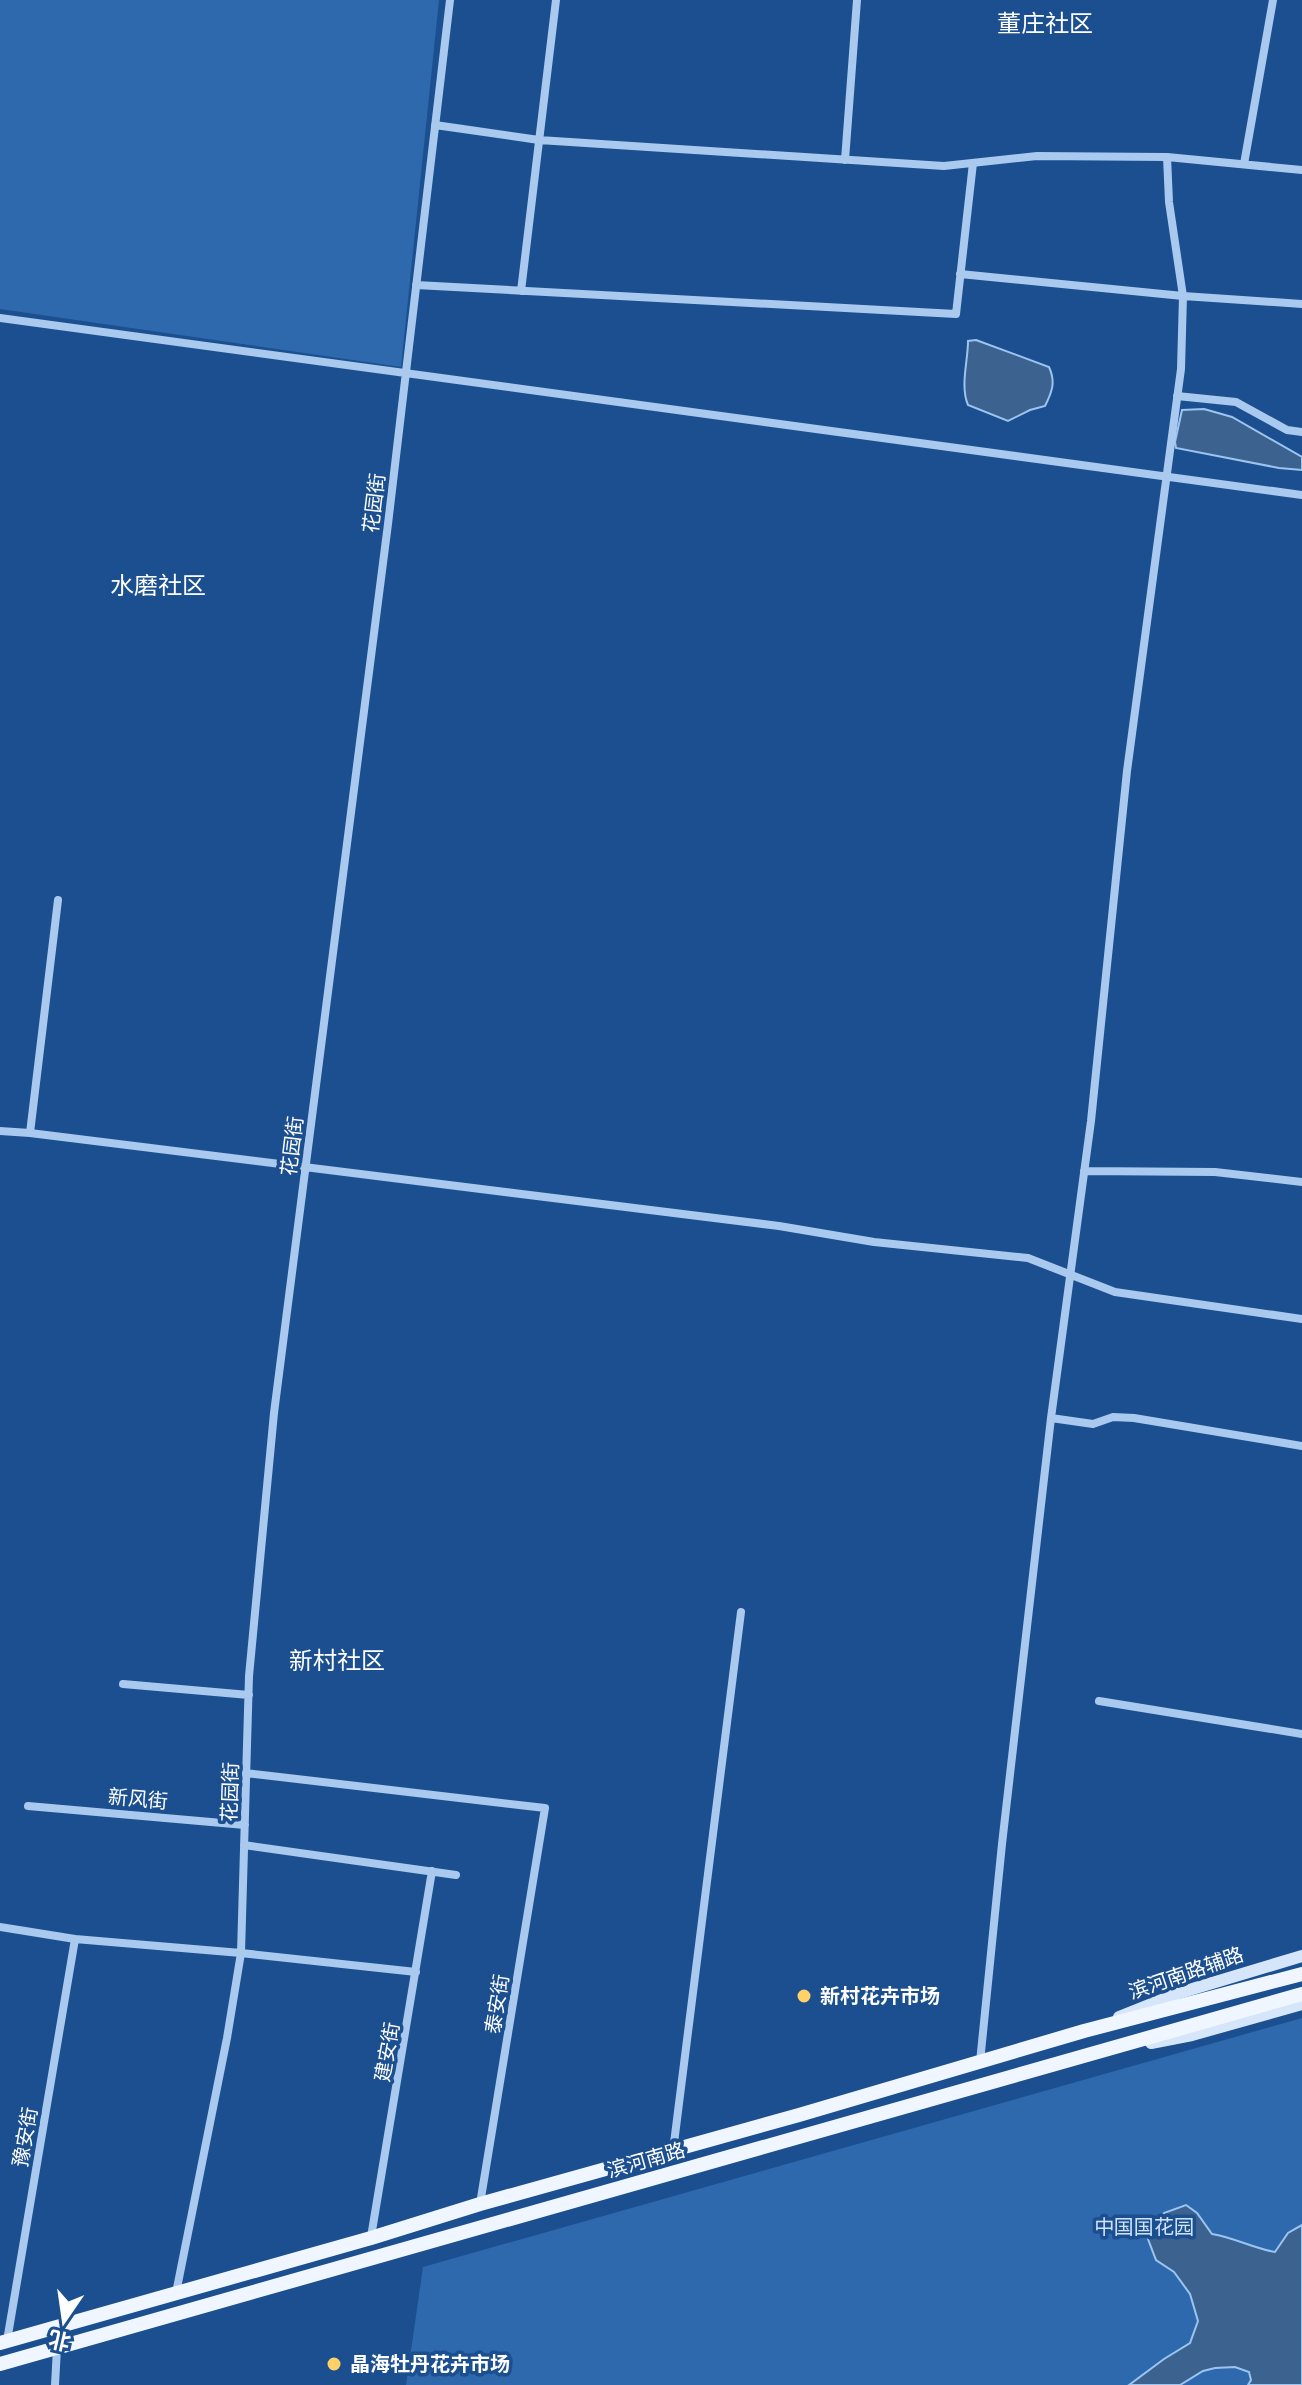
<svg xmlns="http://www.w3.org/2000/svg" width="1302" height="2385" font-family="'Golos Text','Noto Sans SC',sans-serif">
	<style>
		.green { fill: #2e69ad }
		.water { fill: #3c6290; stroke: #9cc4f0; stroke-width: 2 }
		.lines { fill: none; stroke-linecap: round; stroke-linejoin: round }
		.street { stroke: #a9c9ee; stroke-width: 8 }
		.secondary { stroke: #d6e6fa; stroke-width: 12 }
		.primary { stroke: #f0f6ff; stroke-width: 14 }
		.poi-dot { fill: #ffd166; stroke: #1b4f8f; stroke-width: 3 }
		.labels { text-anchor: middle; stroke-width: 7; stroke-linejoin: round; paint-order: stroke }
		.street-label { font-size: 20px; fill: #fff; stroke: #1b4f8f }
		.poi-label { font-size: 20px; font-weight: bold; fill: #fff; stroke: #1b4f8f; text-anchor: start }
		.park-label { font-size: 20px; fill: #cfe3fa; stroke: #1b4f8f }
		.quarter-label { font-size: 24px; fill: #fff; stroke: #1b4f8f }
	</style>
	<rect width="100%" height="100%" fill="#1b4f8f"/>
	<path class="green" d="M 0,0 L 439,0 L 401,367 L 0,309 Z
		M 1302,2018 L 1302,2385 L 406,2385 L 423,2267 Z"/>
	<path class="water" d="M 976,340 L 1049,367 C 1056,382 1052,392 1045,406 L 1030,410 L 1008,421 L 968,405 C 960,386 968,361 968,341 Z
		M 1204,409 L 1232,417 L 1302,457 L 1302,470 L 1279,468 L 1176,448 L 1175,442 L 1182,410 Z
		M 1186,2205 L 1197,2213 L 1212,2234 C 1235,2238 1253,2248 1275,2252 L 1288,2233 L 1302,2225 L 1302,2385 L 1248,2385 L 1251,2380 L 1249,2372 L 1235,2367 L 1215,2368 L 1203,2371 L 1180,2385 L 1129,2385 L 1164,2359 L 1190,2343 L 1198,2321 L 1190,2294 L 1174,2272 L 1156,2260 L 1148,2239 L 1164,2213 Z"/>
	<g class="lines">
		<path class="street" d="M 435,125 L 539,140 L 944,166 L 1037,156 L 1167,157 L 1302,170
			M 845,160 L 857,0
			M 1244,164 L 1273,0
			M 960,274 L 1183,296 L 1302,304
			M 416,285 L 956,314 L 973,163
			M 521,291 L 556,0
			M 0,318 L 1302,495
			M 1177,396 L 1236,402 L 1287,430 L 1302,432
			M 58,900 L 30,1133 L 779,1226 L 874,1242 L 1028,1258 L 1115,1292 L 1302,1319
			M 0,1131 L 30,1133
			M 1084,1171 L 1215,1172 L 1302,1182
			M 1051,1418 L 1093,1424 L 1113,1417 L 1134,1418 L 1302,1446
			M 123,1684 L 249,1695
			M 1099,1701 L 1302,1734
			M 246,1773 L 545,1808 L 480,2204
			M 28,1806 L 245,1825
			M 244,1845 L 456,1875
			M 0,1927 L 75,1939 L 241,1953 L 416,1972
			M 980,2062 L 1002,1844 L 1051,1418 L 1091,1121 L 1127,771 L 1181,369 L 1183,296 L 1169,202 L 1167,157
			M 673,2151 L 741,1612
			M 371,2237 L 432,1871
			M 176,2293 L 227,2038 L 241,1953 L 249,1676 L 274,1413 L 388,524 L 450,0
			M 7,2341 L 75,1939
			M 55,2385 L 57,2348"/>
		<path class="secondary" d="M 1119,2017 L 1179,1993 L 1302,1956
			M 1151,2043 L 1192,2035 L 1302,2004"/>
		<path class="primary" d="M 0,2343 L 371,2238 L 480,2204 L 799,2115 L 1084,2031 L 1302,1974
			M 0,2364 L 1302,1994"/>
	</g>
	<g class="poi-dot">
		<circle cx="804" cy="1996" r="8"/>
		<circle cx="334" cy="2364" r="8"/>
	</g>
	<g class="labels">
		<g class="street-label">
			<text transform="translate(374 503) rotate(-83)" y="7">花园街</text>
			<text transform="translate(292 1146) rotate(-83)" y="7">花园街</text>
			<text transform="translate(230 1792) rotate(-88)" y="7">花园街</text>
			<text transform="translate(138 1799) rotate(5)" y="7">新风街</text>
			<text transform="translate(1186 1973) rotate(-19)" y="7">滨河南路辅路</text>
			<text transform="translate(497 2004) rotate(-81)" y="7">泰安街</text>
			<text transform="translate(387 2052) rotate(-80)" y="7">建安街</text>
			<text transform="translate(25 2137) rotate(-80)" y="7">豫安街</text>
			<text transform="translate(646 2160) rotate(-16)" y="7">滨河南路</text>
		</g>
		<g class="poi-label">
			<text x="820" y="2003">新村花卉市场</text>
			<text x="350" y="2371">晶海牡丹花卉市场</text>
		</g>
		<g class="park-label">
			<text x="1144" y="2234">中国国花园</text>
		</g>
		<g class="quarter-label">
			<text x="1045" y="32">董庄社区</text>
			<text x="158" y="594">水磨社区</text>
			<text x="337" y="1669">新村社区</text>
		</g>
	</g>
	<g transform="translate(64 2321) rotate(193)" stroke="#1b4f8f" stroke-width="6" paint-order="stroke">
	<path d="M0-6L14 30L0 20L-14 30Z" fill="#ffffff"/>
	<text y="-12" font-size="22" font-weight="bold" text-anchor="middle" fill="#ffffff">北</text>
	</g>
</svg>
